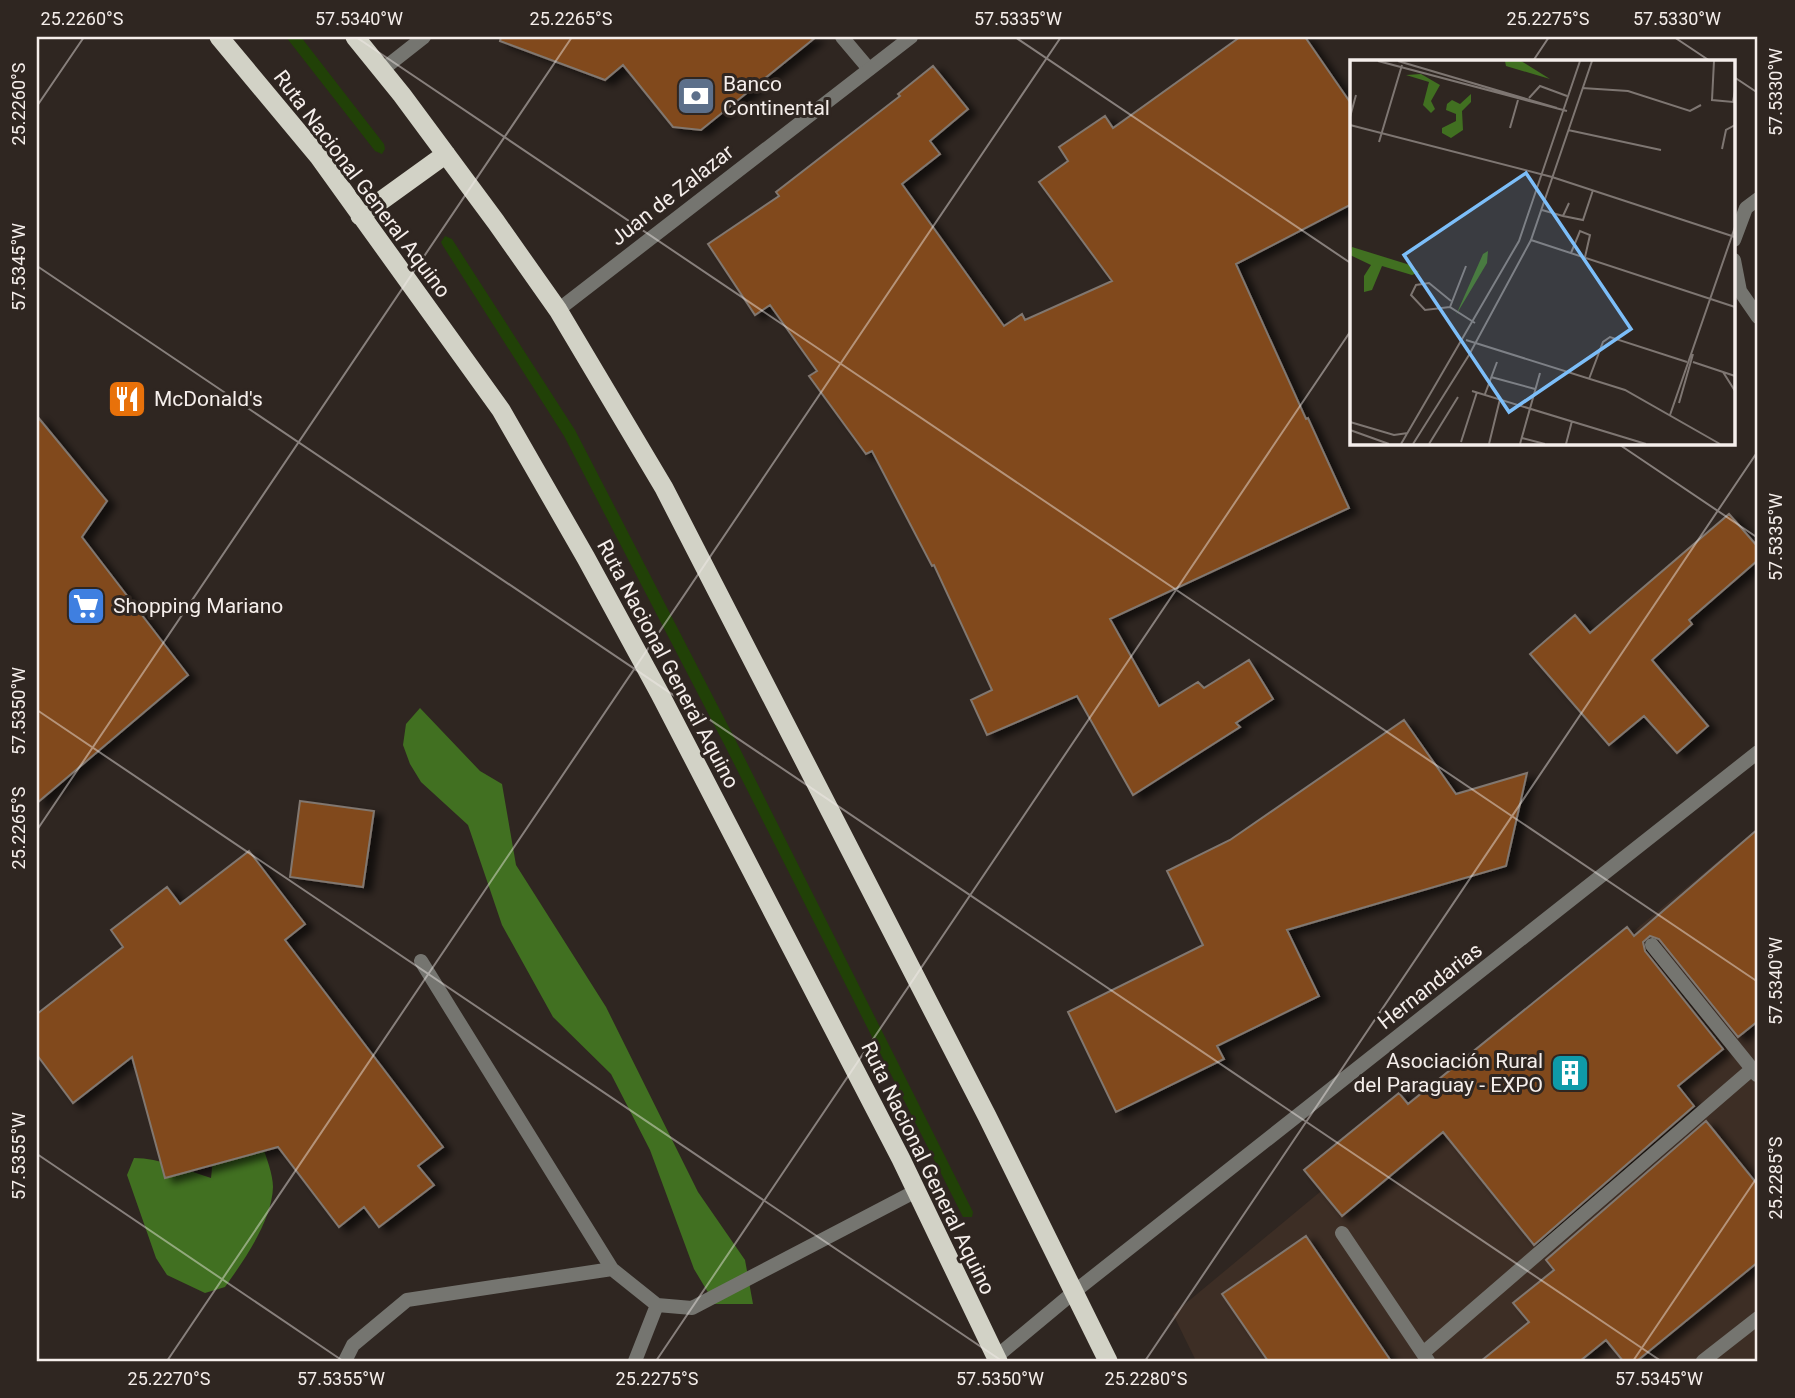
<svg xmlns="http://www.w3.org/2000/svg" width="1795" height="1398" font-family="Roboto,sans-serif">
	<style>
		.built { fill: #3d2e25 }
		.green { fill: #214107 }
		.forest { fill: #417021 }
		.building { fill: #814a1a; stroke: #817770; stroke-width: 2; filter: url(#shadow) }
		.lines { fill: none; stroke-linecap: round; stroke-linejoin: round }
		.service { stroke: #757570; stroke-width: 14 }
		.minor { stroke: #757570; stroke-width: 14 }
		.trunk { stroke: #d2d2c6; stroke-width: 19 }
		.ticks { fill: none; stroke: #f5eeeb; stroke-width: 2; stroke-opacity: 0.45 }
		.labels { text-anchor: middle; stroke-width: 6; stroke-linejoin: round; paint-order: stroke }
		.poi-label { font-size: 21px; fill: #f5eeeb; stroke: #2f2621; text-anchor: start }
		.street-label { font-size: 21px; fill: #f5eeeb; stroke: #2f2621 }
		.inset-road { fill: none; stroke: #7e7672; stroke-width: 2 }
		.view { fill: #7cbef9; fill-opacity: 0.15; stroke: #7cbef9; stroke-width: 3.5 }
		.inset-edge { fill: none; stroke: #f5eeeb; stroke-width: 3.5 }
		.neatline { fill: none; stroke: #f5eeeb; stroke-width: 2.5 }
		.ticks-label { font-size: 18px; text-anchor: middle; fill: #f5eeeb }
	</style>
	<defs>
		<filter id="shadow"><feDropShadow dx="8" dy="4.5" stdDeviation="3.5" flood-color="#0009"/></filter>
	</defs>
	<rect width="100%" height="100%" fill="#2f2621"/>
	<path class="built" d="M 1758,828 L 1758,1361 L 1196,1361 L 1173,1314 Z"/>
	<path class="green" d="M 286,37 L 301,37 L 384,144 L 385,149 L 382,154 L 375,151 Z
		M 445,236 L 452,239 L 575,430 L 735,739 L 973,1212 L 972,1217 L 963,1217 L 724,744 L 564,436 L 443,246 L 441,242 Z"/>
	<path class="forest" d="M 420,708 L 480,771 L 502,784 L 516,865 L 606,1007 L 698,1192 L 745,1260 L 753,1304 L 715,1304 L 694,1269 L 650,1150 L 611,1074 L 553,1017 L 502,925 L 468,825 L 421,782 L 410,764 L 403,745 L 406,724 Z
		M 262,1144 C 266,1157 273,1174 273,1187 C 272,1221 244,1260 225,1287 L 205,1293 L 167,1275 L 156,1258 L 127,1175 L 134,1158 C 160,1158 185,1170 211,1178 L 213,1158 Z"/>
	<path class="building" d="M 501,37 L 816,37 L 701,130 L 673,127 L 623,65 L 605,80 L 500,41 Z
		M 1240,37 L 1305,37 L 1352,105 L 1352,204 L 1236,264 L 1306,419 L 1308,418 L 1349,508 L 1110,619 L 1159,706 L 1198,682 L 1204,688 L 1249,660 L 1273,699 L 1236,723 L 1240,727 L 1133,795 L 1077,696 L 987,735 L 971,700 L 992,690 L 934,565 L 932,566 L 872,451 L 866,454 L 809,376 L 817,371 L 770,305 L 755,315 L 708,244 L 779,196 L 776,192 L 900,96 L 898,94 L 933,66 L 968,109 L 930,141 L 940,154 L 902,184 L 1004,326 L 1022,314 L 1025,320 L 1112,281 L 1039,182 L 1068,161 L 1059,147 L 1105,116 L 1113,128 Z
		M 37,416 L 107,501 L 82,537 L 188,675 L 37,803 Z
		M 1729,514 L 1758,547 L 1758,560 L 1689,620 L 1692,624 L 1652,660 L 1708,726 L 1677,753 L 1644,716 L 1609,745 L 1530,654 L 1575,615 L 1590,633 Z
		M 1404,720 L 1456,794 L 1527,773 L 1506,866 L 1287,930 L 1319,996 L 1217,1046 L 1224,1059 L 1116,1112 L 1068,1012 L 1203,945 L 1167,871 L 1230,840 Z
		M 300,801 L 374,811 L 363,887 L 290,877 Z
		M 1758,829 L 1758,1021 L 1738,1037 L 1659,939 L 1650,936 L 1643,942 L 1645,951 L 1723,1049 L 1678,1086 L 1694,1106 L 1534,1245 L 1443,1132 L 1342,1216 L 1304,1170 L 1399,1093 L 1408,1104 L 1627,927 L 1634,936 Z
		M 249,851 L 305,924 L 285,940 L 443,1147 L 418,1166 L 434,1185 L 379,1227 L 364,1207 L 339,1227 L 278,1147 L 165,1178 L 132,1057 L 73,1103 L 37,1055 L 37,1014 L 123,947 L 111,930 L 167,887 L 180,904 Z
		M 1706,1121 L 1758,1185 L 1758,1262 L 1637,1361 L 1623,1361 L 1606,1340 L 1580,1361 L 1481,1361 L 1529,1322 L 1513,1303 L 1554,1270 L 1546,1260 Z
		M 1306,1236 L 1391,1361 L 1268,1361 L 1222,1294 Z"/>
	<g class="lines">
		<path class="service" d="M 842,37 L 869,69
			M 382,70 L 424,37
			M 1652,945 L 1757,1075
			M 421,961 L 612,1269 L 657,1305 L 692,1308 L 916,1191
			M 1342,1233 L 1428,1361
			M 1423,1353 L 1752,1069
			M 345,1361 L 353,1345 L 407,1300 L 612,1269
			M 635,1361 L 657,1305
			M 1703,1361 L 1758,1318"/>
		<path class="minor" d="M 1734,240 L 1746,208 L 1758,199
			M 1734,260 L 1740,291 L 1758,317
			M 558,310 L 911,37
			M 996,1357 L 1074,1292 L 1758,752"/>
		<path class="trunk" d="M 219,37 L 319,157 L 501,410 L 586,558 L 660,694 L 901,1159 L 998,1361
			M 355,37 L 402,95 L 496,222 L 558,310 L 664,488 L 987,1116 L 1108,1361
			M 360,216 L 446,154"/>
	</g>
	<path class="ticks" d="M 356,37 L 1758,982M 1015,37 L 1352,264M 1674,37 L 1710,61M 1533,61 L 1549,37M 1734,77 L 1758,93M 37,106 L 84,37M 37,266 L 1661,1361M 1617,443 L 1758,538M 37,710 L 1002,1361M 37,830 L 572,37M 37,1154 L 343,1361M 167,1361 L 1061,37M 656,1361 L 1352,329M 1145,1361 L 1758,451M 1633,1361 L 1758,1176"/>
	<defs>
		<g id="bank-square" transform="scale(2.0125)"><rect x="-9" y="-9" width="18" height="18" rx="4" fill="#5c6f8a" stroke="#2f2621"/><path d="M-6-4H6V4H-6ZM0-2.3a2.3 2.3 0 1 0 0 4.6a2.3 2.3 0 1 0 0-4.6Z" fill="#fff"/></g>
		<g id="restaurant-square" transform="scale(2.0125)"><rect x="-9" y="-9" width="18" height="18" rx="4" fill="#e8710a" stroke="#2f2621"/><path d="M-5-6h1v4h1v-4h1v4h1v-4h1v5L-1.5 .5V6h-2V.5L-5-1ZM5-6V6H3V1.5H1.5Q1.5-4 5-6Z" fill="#fff"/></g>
		<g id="supermarket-square" transform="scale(2.0125)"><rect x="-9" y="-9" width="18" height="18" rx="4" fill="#3f7fe0" stroke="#2f2621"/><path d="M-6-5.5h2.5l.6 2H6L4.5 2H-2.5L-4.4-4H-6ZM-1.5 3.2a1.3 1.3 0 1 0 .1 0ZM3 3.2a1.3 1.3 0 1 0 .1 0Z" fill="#fff"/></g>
		<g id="building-square" transform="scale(2.0125)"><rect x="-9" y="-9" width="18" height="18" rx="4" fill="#0f9aa8" stroke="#2f2621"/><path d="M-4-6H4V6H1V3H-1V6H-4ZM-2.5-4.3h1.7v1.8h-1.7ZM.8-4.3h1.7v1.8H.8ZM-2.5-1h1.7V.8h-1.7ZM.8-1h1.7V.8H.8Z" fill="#fff"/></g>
	</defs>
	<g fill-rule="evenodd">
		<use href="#bank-square" x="696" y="96"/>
		<use href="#restaurant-square" x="127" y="399"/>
		<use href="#supermarket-square" x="86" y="606"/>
		<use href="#building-square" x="1570" y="1073"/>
	</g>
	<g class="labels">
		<g class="poi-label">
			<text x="723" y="91">Banco<tspan x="723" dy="24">Continental</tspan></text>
			<text x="154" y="406">McDonald's</text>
			<text x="113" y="613">Shopping Mariano</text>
			<text x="1543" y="1068" text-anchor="end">Asociación Rural<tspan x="1543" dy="24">del Paraguay - EXPO</tspan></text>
		</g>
		<g class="street-label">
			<text transform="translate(362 184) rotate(53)" y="7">Ruta Nacional General Aquino</text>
			<text transform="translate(672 195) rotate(-38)" y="7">Juan de Zalazar</text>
			<text transform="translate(668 664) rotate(62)" y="7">Ruta Nacional General Aquino</text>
			<text transform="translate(1430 986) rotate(-38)" y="7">Hernandarias</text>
			<text transform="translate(928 1168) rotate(64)" y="7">Ruta Nacional General Aquino</text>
		</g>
	</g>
	<g transform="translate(1350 60)">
		<rect width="385" height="385" fill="#2f2621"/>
		<path d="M 155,1 L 171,1 L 200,19 L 156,6 ZM 71,14 L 90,25 L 81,41 L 85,49 L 81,53 L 73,45 L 79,22 L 56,15 ZM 121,34 L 121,42 L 112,51 L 113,70 L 101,78 L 92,73 L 92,68 L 106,61 L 106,54 L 96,50 L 97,44 L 102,40 L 110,44 ZM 2,187 L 60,205 L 69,212 L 62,215 L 32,206 L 22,230 L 14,232 L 14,216 L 21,205 L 0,195 ZM 138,191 L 137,203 L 106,255 L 133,194 Z" fill="#417021"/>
		<path class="inset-road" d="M 28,1 L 217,51M 48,1 L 207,48M 364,1 L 362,40 L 383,42 L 385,31M 232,28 L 278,31 L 340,51 L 351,45M 179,38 L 190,26 L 217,36M 0,57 L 6,35M 0,65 L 202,117 L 385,177M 160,68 L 168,40M 218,70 L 311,90M 29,82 L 52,5M 372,89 L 376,70 L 385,65M 192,150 L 213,156 L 219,143M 213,156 L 233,160 L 243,130M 181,180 L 385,247M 221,193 L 230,171 L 240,175 L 235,197M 116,206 L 100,247 L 125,263M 100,247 L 75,250 L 61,235 L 66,225 L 79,223 L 101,241M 116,280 L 275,330 L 370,384M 343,302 L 385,316M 373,312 L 385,331M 141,317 L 185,329M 239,319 L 253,282 L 260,277 L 337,302M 122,331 L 296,384M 135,334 L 147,302M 329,343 L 343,294M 320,355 L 385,167M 0,362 L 44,375 L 58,373M 0,370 L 39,384M 172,378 L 195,384M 111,382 L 127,332M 51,384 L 169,181 L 230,1M 63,384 L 119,295 L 181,180 L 242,1M 79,384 L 108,337M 139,384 L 150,339M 170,384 L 190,313M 216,384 L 222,361"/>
		<path class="view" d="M 176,113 L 281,269 L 159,352 L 54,195 Z"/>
		<rect width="385" height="385" class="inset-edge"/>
	</g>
	<rect width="1795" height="1398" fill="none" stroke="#2f2621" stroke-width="77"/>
	<rect x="38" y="38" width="1718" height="1322" class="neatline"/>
	<g class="ticks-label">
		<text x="82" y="25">25.2260°S</text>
		<text x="359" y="25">57.5340°W</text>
		<text x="571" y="25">25.2265°S</text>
		<text x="1018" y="25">57.5335°W</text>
		<text x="1548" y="25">25.2275°S</text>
		<text x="1677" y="25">57.5330°W</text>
		<text transform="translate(1776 92) rotate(-90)" y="6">57.5330°W</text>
		<text transform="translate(19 104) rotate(-90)" y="6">25.2260°S</text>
		<text transform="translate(19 267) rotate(-90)" y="6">57.5345°W</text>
		<text transform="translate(1776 537) rotate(-90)" y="6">57.5335°W</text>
		<text transform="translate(19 711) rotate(-90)" y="6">57.5350°W</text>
		<text transform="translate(19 828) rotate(-90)" y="6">25.2265°S</text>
		<text transform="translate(1776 981) rotate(-90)" y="6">57.5340°W</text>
		<text transform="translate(19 1156) rotate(-90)" y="6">57.5355°W</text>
		<text transform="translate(1776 1178) rotate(-90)" y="6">25.2285°S</text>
		<text x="169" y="1385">25.2270°S</text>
		<text x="341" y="1385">57.5355°W</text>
		<text x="657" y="1385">25.2275°S</text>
		<text x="1000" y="1385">57.5350°W</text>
		<text x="1146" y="1385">25.2280°S</text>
		<text x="1659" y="1385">57.5345°W</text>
	</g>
</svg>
